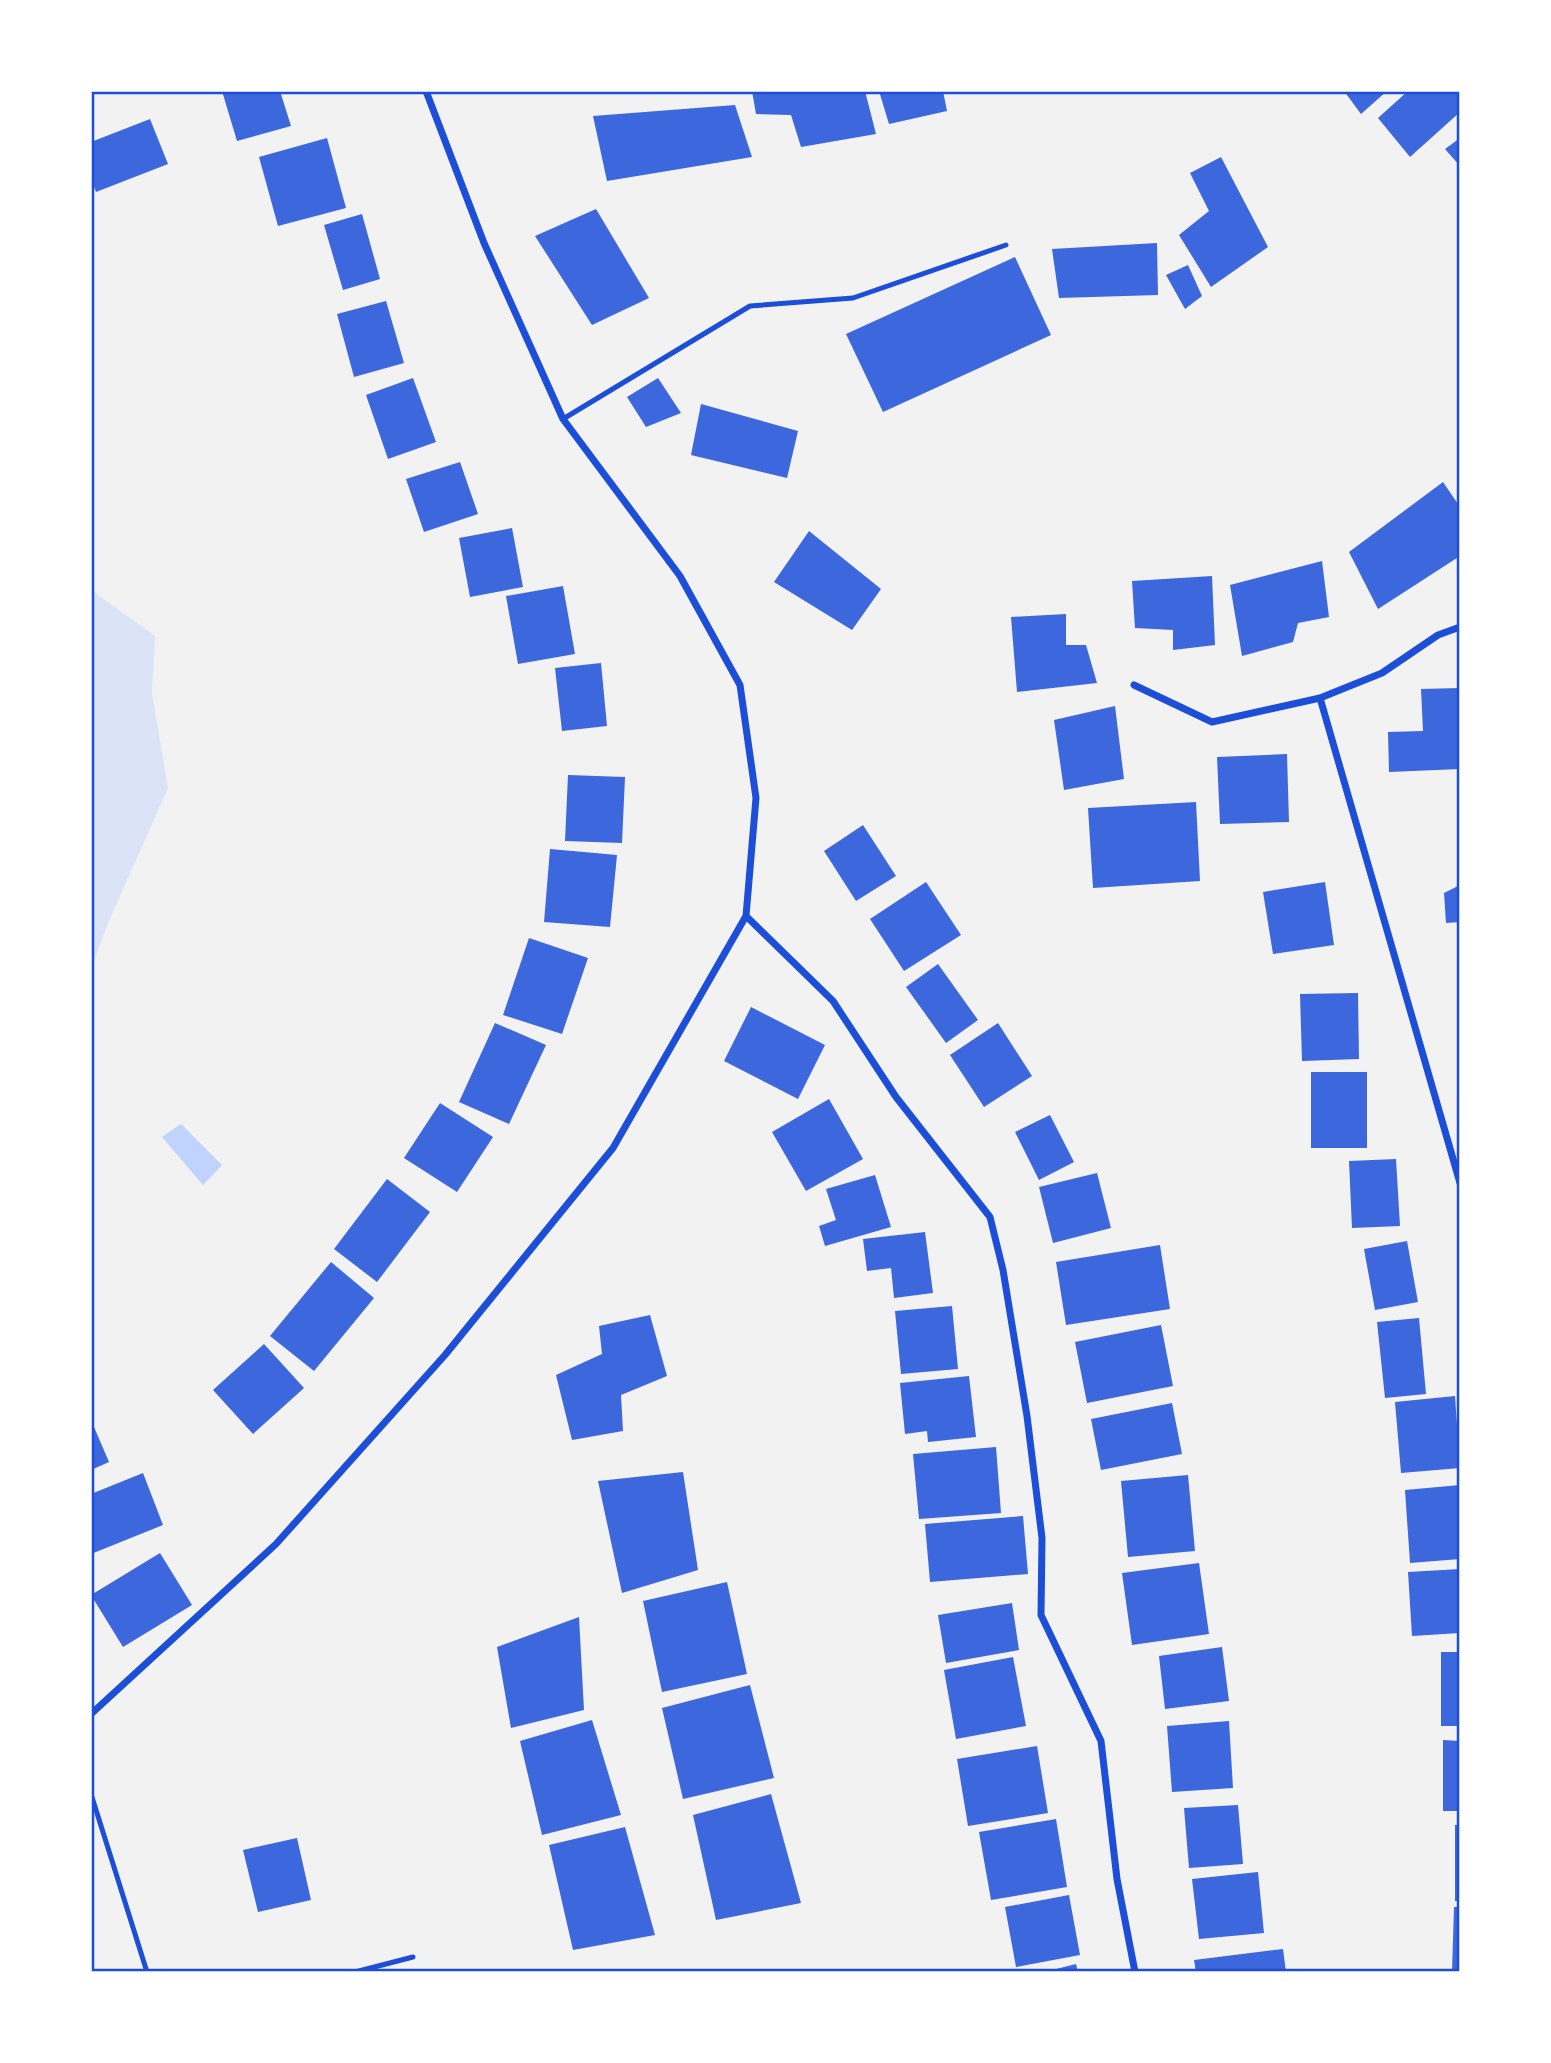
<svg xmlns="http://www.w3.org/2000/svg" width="1551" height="2063" font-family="Karla,sans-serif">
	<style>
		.green { fill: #dbe4f7 }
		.water { fill: #bfd3fe }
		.building { fill: #3d67dc }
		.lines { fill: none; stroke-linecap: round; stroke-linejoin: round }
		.service { stroke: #1d4ed8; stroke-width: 5 }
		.minor { stroke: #1d4ed8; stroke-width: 7 }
		.neatline { fill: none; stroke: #1d4ed8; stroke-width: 2.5 }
	</style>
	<rect width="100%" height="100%" fill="#f2f2f2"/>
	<path class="green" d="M 91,590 L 155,636 L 152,694 L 168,788 L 111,916 L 91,968 Z"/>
	<path class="water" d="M 181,1124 L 222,1165 L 203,1185 L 162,1137 Z"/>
	<path class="building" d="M 222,91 L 280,91 L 291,126 L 237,141 Z
		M 752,91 L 865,91 L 876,134 L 801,147 L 791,115 L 756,114 Z
		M 879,91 L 943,91 L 947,111 L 889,124 Z
		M 1083,91 L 1108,91 L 1108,93 L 1083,94 Z
		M 1344,91 L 1387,91 L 1361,114 Z
		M 1408,91 L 1460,91 L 1460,112 L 1410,157 L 1378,118 Z
		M 735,105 L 752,157 L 607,181 L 593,116 Z
		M 150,119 L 168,164 L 96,192 L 91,178 L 91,142 Z
		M 327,138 L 346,208 L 278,226 L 259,157 Z
		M 1460,138 L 1460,166 L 1445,149 Z
		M 1221,157 L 1268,247 L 1211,287 L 1179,235 L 1209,211 L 1190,173 Z
		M 596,209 L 649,298 L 592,325 L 535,236 Z
		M 362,214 L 380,279 L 343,290 L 324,225 Z
		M 1157,243 L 1158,295 L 1059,298 L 1052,249 Z
		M 1015,257 L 1051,335 L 883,412 L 846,334 Z
		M 1188,265 L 1202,296 L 1185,309 L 1166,275 Z
		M 386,301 L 404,363 L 354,377 L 337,314 Z
		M 413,378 L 436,442 L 388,459 L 366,395 Z
		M 658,378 L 681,413 L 646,427 L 627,397 Z
		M 701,404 L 798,431 L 787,478 L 691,455 Z
		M 460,462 L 478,514 L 424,532 L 406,479 Z
		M 1443,482 L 1460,507 L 1460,556 L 1378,609 L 1349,552 Z
		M 512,528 L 523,587 L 470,597 L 459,538 Z
		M 809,531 L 881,589 L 852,630 L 774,582 Z
		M 1322,561 L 1329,617 L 1298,623 L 1293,642 L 1242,656 L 1230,585 Z
		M 1212,576 L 1215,645 L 1173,650 L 1173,630 L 1135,628 L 1132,581 Z
		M 563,586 L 575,654 L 518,664 L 506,596 Z
		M 1066,614 L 1066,645 L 1086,645 L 1097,683 L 1017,692 L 1011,617 Z
		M 601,663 L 607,726 L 562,731 L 555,668 Z
		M 1460,688 L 1460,769 L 1389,772 L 1388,732 L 1423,731 L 1421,689 Z
		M 1115,706 L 1124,779 L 1064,790 L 1054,720 Z
		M 1287,754 L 1289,822 L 1220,824 L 1217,757 Z
		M 568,775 L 625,777 L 622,843 L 565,841 Z
		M 1196,802 L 1200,881 L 1093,888 L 1088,808 Z
		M 863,825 L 896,876 L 856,901 L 824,851 Z
		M 550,849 L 617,855 L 610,927 L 544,922 Z
		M 926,882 L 961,935 L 904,971 L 870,919 Z
		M 1325,882 L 1334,945 L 1273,954 L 1263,892 Z
		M 1460,885 L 1460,922 L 1446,923 L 1444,893 Z
		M 529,938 L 588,958 L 562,1034 L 503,1015 Z
		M 938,964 L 978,1020 L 946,1043 L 906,987 Z
		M 1358,993 L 1359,1059 L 1302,1061 L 1300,994 Z
		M 751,1007 L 825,1045 L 798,1099 L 724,1061 Z
		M 495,1023 L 546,1045 L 509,1124 L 459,1102 Z
		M 998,1023 L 1032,1076 L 984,1107 L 950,1055 Z
		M 1311,1072 L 1367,1072 L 1367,1148 L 1311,1148 Z
		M 829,1099 L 863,1159 L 806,1191 L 772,1132 Z
		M 440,1103 L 493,1137 L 457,1192 L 404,1158 Z
		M 1050,1115 L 1074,1162 L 1039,1180 L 1015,1132 Z
		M 1396,1159 L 1400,1226 L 1352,1228 L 1349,1161 Z
		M 1097,1173 L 1111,1228 L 1053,1243 L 1039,1187 Z
		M 875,1175 L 891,1227 L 825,1246 L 819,1226 L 836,1220 L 826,1189 Z
		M 387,1179 L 430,1212 L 377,1282 L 334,1249 Z
		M 925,1232 L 933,1293 L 894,1298 L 891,1268 L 867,1271 L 863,1239 Z
		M 1407,1241 L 1418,1302 L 1375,1310 L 1364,1249 Z
		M 1160,1245 L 1170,1309 L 1066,1325 L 1056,1262 Z
		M 331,1262 L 374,1298 L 314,1371 L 270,1336 Z
		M 952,1306 L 958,1369 L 901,1374 L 895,1311 Z
		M 650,1315 L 667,1376 L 621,1395 L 623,1431 L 572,1440 L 556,1375 L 602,1354 L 599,1326 Z
		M 1419,1318 L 1426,1394 L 1385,1398 L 1377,1322 Z
		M 1161,1325 L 1173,1386 L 1087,1403 L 1075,1342 Z
		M 264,1344 L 304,1388 L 253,1434 L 213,1390 Z
		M 969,1376 L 976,1437 L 928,1442 L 927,1431 L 905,1434 L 900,1383 Z
		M 1455,1396 L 1460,1468 L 1401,1473 L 1395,1402 Z
		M 1172,1403 L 1182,1454 L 1101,1470 L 1091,1419 Z
		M 91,1420 L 109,1462 L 91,1470 Z
		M 996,1447 L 1001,1513 L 919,1519 L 913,1454 Z
		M 683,1472 L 698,1570 L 622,1593 L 598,1481 Z
		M 143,1473 L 163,1525 L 91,1554 L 91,1494 Z
		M 1188,1475 L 1195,1551 L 1128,1557 L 1121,1481 Z
		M 1460,1485 L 1460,1559 L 1410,1563 L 1405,1490 Z
		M 1023,1516 L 1028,1574 L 930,1582 L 925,1524 Z
		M 160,1553 L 192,1605 L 123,1647 L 91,1595 Z
		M 1199,1563 L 1209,1634 L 1132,1645 L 1122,1573 Z
		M 1460,1569 L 1460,1633 L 1412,1636 L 1408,1572 Z
		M 727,1582 L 747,1674 L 662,1692 L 643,1601 Z
		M 1012,1603 L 1019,1650 L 946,1663 L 938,1615 Z
		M 579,1617 L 584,1710 L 511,1728 L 497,1647 Z
		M 1222,1647 L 1229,1701 L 1165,1709 L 1159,1656 Z
		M 1441,1652 L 1460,1652 L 1460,1726 L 1441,1726 Z
		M 1013,1657 L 1026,1726 L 956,1739 L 944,1670 Z
		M 750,1685 L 774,1778 L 683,1799 L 662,1708 Z
		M 592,1720 L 621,1815 L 542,1835 L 520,1741 Z
		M 1229,1721 L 1233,1788 L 1172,1792 L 1167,1726 Z
		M 1443,1740 L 1460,1741 L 1460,1811 L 1443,1811 Z
		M 1037,1746 L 1048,1813 L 968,1826 L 957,1759 Z
		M 771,1794 L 801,1903 L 716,1920 L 693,1815 Z
		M 1238,1805 L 1243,1864 L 1189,1868 L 1184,1808 Z
		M 1056,1819 L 1067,1887 L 991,1900 L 979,1832 Z
		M 1455,1825 L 1460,1825 L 1460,1901 L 1455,1901 Z
		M 625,1827 L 655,1935 L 573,1950 L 549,1845 Z
		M 297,1838 L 311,1900 L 258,1912 L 243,1850 Z
		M 1258,1872 L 1264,1933 L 1199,1939 L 1192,1879 Z
		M 1069,1895 L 1080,1955 L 1016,1967 L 1005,1907 Z
		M 1454,1907 L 1460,1907 L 1460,1972 L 1452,1972 Z
		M 1283,1949 L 1286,1972 L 1196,1972 L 1194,1960 Z
		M 1076,1964 L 1078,1972 L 1048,1972 L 1048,1971 Z"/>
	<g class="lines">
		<path class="service" d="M 563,419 L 750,306 L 853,298 L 1006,245
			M 91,1794 L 147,1972
			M 355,1972 L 413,1957"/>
		<path class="minor" d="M 1134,685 L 1212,722 L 1320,698 L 1382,673 L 1438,635 L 1460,627
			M 1320,698 L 1460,1183
			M 746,916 L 833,1001 L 896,1097 L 990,1217 L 1003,1270 L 1027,1416 L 1042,1538 L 1041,1615 L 1101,1741 L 1117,1879 L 1135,1972
			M 91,1714 L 276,1544 L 445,1355 L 613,1148 L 746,916 L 756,798 L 740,685 L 680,576 L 563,419 L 484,243 L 426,91"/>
	</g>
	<rect width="1551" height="2063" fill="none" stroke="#ffffff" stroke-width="186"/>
	<rect x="93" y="93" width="1365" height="1877" class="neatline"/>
</svg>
